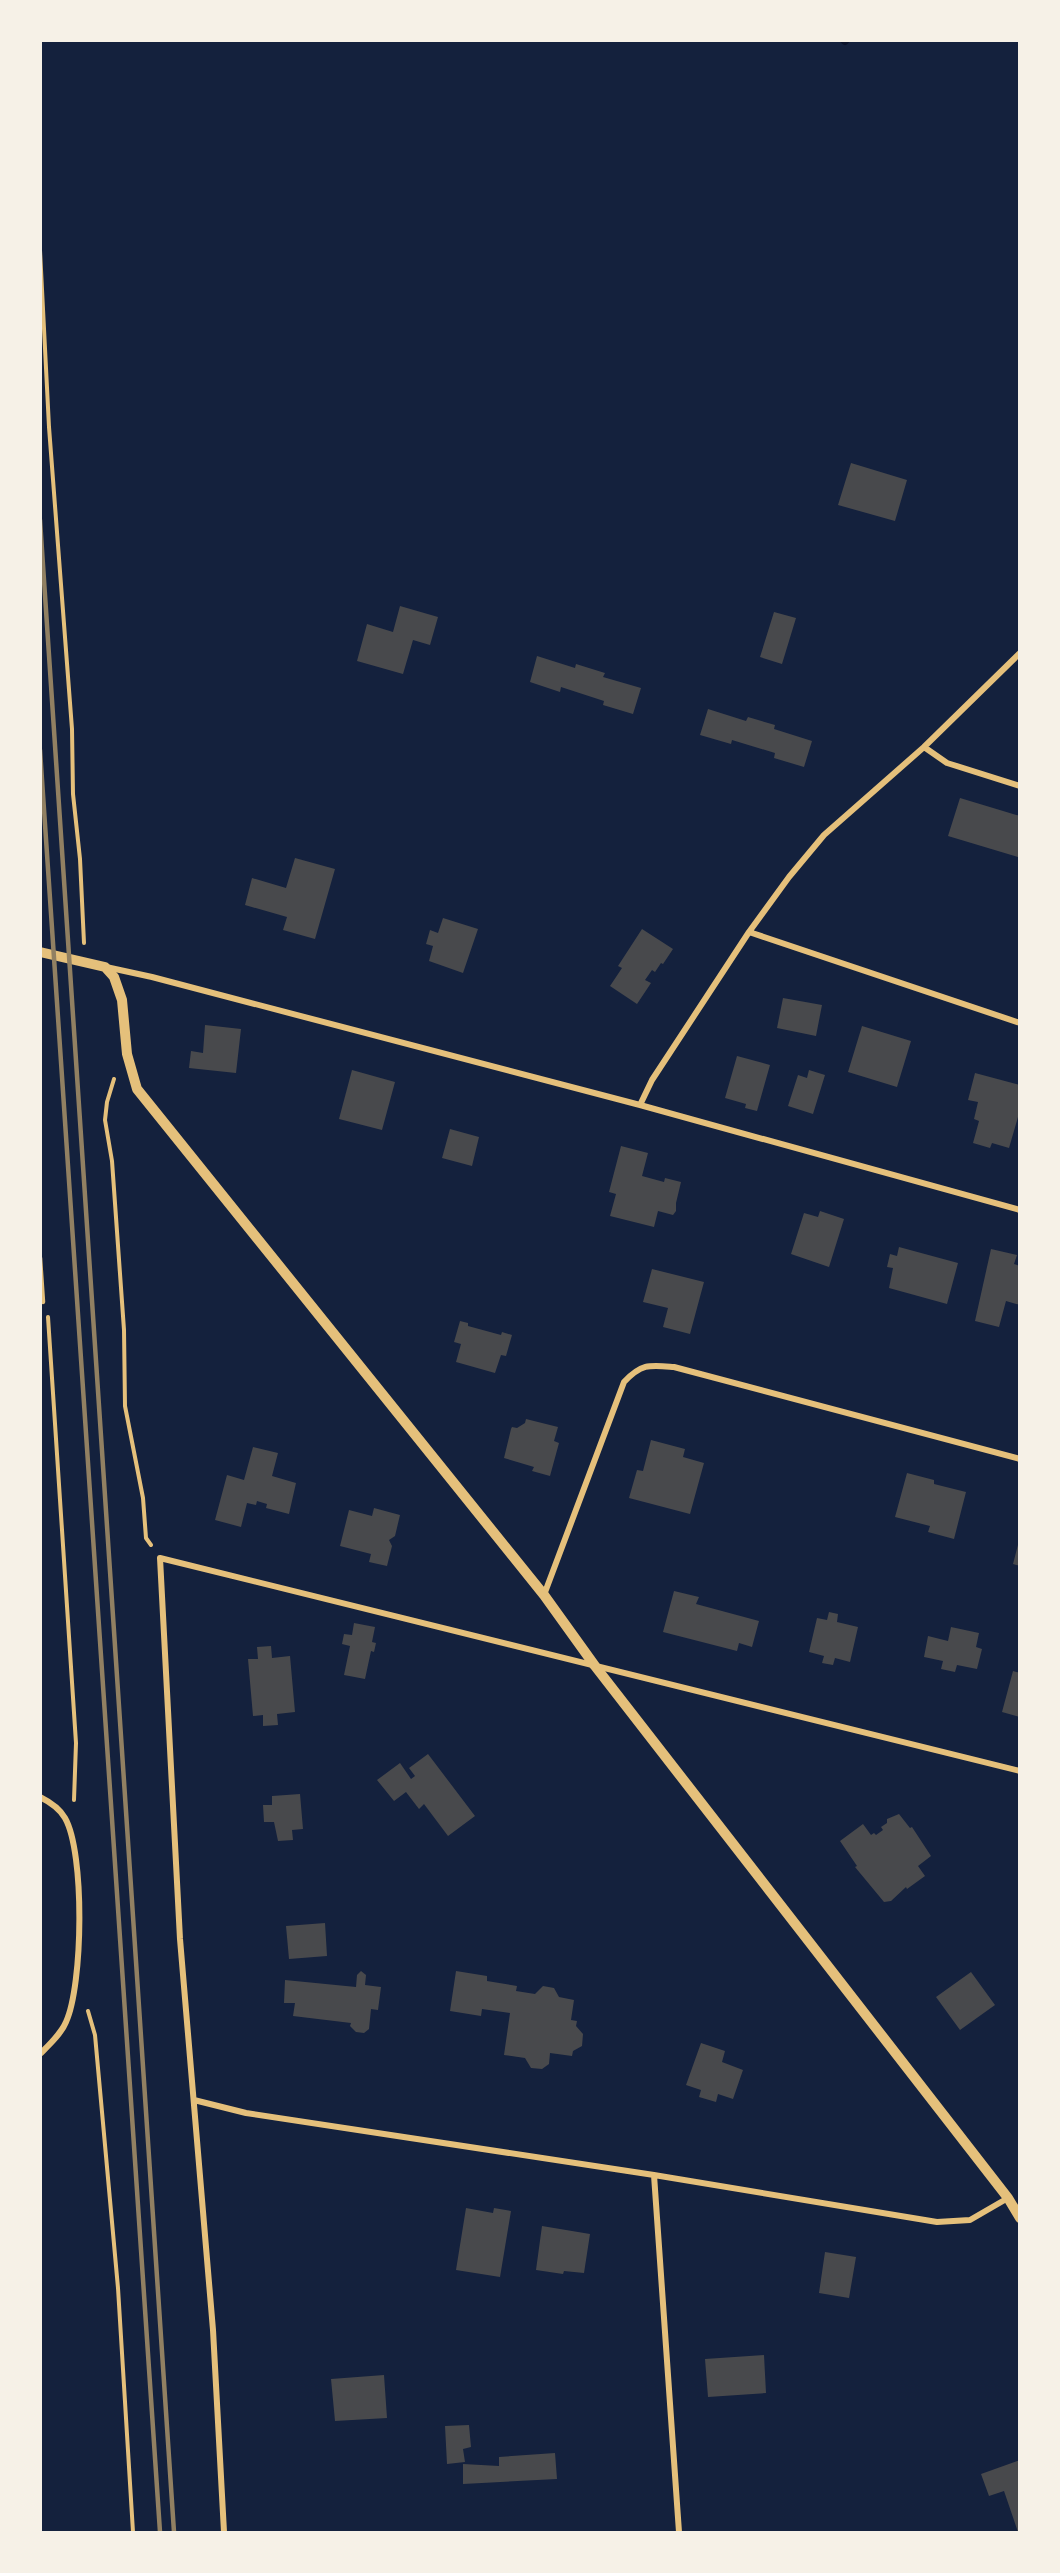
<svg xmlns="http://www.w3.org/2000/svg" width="1060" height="2573" font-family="'Source Serif 4',serif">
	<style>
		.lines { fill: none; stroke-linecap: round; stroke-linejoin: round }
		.stream { stroke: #0b132b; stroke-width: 8 }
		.building { fill: #48494c }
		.path { stroke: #e5c07b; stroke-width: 4 }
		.service { stroke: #e5c07b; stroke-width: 4.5 }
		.minor { stroke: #e5c07b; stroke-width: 6 }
		.tertiary { stroke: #e5c07b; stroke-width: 10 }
		.rail { stroke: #918062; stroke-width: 4.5 }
	</style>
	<rect width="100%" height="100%" fill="#14213d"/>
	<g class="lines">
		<path class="stream" d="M 844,40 L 845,41"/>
	</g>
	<path class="building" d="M 851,463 L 907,480 L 895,521 L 838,505 Z
		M 400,606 L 438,617 L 430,645 L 413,640 L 403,674 L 357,661 L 367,624 L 393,632 Z
		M 774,612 L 796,618 L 782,664 L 760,657 Z
		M 537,656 L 575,668 L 576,664 L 605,673 L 603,677 L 641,688 L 633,714 L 603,705 L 604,701 L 561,687 L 560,692 L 530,682 Z
		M 708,709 L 746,721 L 748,717 L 775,725 L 774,729 L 812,741 L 804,767 L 774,758 L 775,753 L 732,740 L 731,744 L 700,735 Z
		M 960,798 L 1020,816 L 1018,857 L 948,836 Z
		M 295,858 L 335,869 L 315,939 L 283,930 L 287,917 L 245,905 L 252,878 L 286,888 Z
		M 443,918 L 478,929 L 463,973 L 429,961 L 433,946 L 426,944 L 430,930 L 438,933 Z
		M 642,929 L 673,949 L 663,964 L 661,963 L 655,972 L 652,970 L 645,980 L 651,983 L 637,1004 L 610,986 L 622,968 L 618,966 Z
		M 783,998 L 822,1005 L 816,1036 L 777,1028 Z
		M 205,1025 L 241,1029 L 236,1073 L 189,1068 L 191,1051 L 203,1053 Z
		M 862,1026 L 911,1041 L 897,1087 L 848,1072 Z
		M 737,1056 L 770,1065 L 757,1111 L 745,1108 L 746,1104 L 725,1098 Z
		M 352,1070 L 395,1082 L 382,1130 L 339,1119 Z
		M 809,1070 L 825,1075 L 813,1114 L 788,1106 L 798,1075 L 807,1078 Z
		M 975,1073 L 1020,1085 L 1020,1110 L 1009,1148 L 992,1143 L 990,1148 L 973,1143 L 979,1121 L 974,1119 L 978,1102 L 968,1100 Z
		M 450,1129 L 479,1137 L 472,1166 L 442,1158 Z
		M 621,1146 L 648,1153 L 642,1176 L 664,1182 L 665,1178 L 681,1182 L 676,1203 L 676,1211 L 673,1215 L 658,1211 L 654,1227 L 610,1216 L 616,1194 L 609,1192 Z
		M 820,1211 L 844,1219 L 829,1267 L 791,1254 L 804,1213 L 818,1217 Z
		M 899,1247 L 958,1263 L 947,1304 L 889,1288 L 893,1268 L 887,1267 L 890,1254 L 897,1256 Z
		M 991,1249 L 1017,1255 L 1014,1264 L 1020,1266 L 1020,1305 L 1006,1301 L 999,1327 L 975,1321 Z
		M 652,1269 L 704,1282 L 690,1334 L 663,1327 L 668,1308 L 643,1302 Z
		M 460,1321 L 468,1323 L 468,1326 L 501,1335 L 502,1332 L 512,1335 L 506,1356 L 501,1355 L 495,1373 L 456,1362 L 461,1344 L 454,1342 Z
		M 526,1419 L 558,1427 L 554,1441 L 559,1443 L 550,1476 L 532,1471 L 534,1467 L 504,1458 L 511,1429 L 512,1427 L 517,1428 L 525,1423 Z
		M 651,1440 L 685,1449 L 683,1457 L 704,1463 L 690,1514 L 629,1498 L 637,1470 L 643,1471 Z
		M 253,1447 L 278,1453 L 272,1476 L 296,1483 L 289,1514 L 266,1508 L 267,1504 L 257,1501 L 256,1505 L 247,1503 L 241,1527 L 215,1520 L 227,1475 L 244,1480 Z
		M 907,1473 L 934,1480 L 934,1484 L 966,1492 L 954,1539 L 928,1532 L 930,1526 L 895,1517 Z
		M 374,1508 L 400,1515 L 395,1536 L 389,1540 L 392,1546 L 387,1566 L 369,1562 L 371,1554 L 340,1546 L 349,1510 L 372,1516 Z
		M 1019,1541 L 1020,1541 L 1020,1566 L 1013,1564 Z
		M 674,1591 L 699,1597 L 696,1604 L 759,1621 L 752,1647 L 739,1643 L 737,1651 L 663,1632 Z
		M 829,1612 L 838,1614 L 837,1622 L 858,1627 L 850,1662 L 835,1658 L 833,1665 L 822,1663 L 824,1656 L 809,1652 L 817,1618 L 827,1620 Z
		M 354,1623 L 375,1627 L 372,1642 L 376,1643 L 374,1652 L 371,1651 L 365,1679 L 344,1675 L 350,1646 L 342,1644 L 344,1634 L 352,1635 Z
		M 951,1627 L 979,1633 L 976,1647 L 982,1649 L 977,1669 L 957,1665 L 955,1672 L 941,1669 L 943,1661 L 924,1657 L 928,1636 L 948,1641 Z
		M 271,1646 L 272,1658 L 290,1656 L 295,1712 L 277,1714 L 278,1725 L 263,1726 L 263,1715 L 253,1716 L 248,1659 L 258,1659 L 257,1647 Z
		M 1013,1671 L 1020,1673 L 1020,1717 L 1002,1712 Z
		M 428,1754 L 475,1816 L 448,1836 L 424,1804 L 419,1809 L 406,1792 L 394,1801 L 377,1780 L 400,1763 L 411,1779 L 415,1776 L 409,1768 Z
		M 300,1794 L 303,1829 L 292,1830 L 293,1840 L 278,1841 L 274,1822 L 264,1822 L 263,1805 L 272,1805 L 272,1796 Z
		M 899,1814 L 910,1828 L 912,1827 L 931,1856 L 918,1866 L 925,1876 L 907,1889 L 906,1887 L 891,1901 L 884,1902 L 855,1867 L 857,1866 L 840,1841 L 863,1824 L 871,1835 L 874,1833 L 876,1835 L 883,1830 L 881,1827 L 887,1823 L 887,1819 Z
		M 325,1923 L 327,1956 L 289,1959 L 286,1926 Z
		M 361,1971 L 366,1975 L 365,1985 L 381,1987 L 378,2010 L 371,2009 L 369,2029 L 364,2033 L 356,2032 L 350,2026 L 351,2023 L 293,2016 L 295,2003 L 284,2003 L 285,1980 L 356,1987 L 357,1975 Z
		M 456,1971 L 487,1976 L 487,1981 L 517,1986 L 516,1991 L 535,1994 L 543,1986 L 554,1988 L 559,1997 L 574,2000 L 571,2020 L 577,2021 L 576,2026 L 583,2034 L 582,2046 L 573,2051 L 572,2056 L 550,2053 L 549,2064 L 542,2069 L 531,2068 L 525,2058 L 504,2055 L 510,2013 L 482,2009 L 481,2016 L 450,2011 Z
		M 971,1972 L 995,2005 L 960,2030 L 936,1997 Z
		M 701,2043 L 725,2051 L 722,2062 L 743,2070 L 733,2099 L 718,2094 L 716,2102 L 699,2097 L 701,2090 L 686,2085 Z
		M 466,2208 L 493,2213 L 494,2208 L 511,2211 L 500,2277 L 456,2270 Z
		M 542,2226 L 590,2234 L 584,2273 L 564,2271 L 563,2274 L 536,2270 Z
		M 825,2252 L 856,2257 L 849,2298 L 819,2293 Z
		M 764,2355 L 766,2393 L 708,2397 L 705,2359 Z
		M 384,2375 L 387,2418 L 335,2421 L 331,2379 Z
		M 469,2425 L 471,2447 L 463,2449 L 465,2462 L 447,2464 L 445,2426 Z
		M 555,2453 L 557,2479 L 463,2484 L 463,2464 L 499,2466 L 499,2457 Z
		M 1020,2460 L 1020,2532 L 1018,2532 L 1004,2491 L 989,2496 L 981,2474 Z"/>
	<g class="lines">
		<path class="path" d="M 40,250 L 49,427 L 72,729 L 73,794 L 80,859 L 84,943
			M 114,1079 L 107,1102 L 105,1120 L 112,1161 L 124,1330 L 125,1406 L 143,1498 L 146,1538 L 151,1545
			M 48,1317 L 76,1743 L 74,1800
			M 88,2011 L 95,2035 L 118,2288 L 133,2532"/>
		<path class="service" d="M 40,1258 L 43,1302"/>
		<path class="minor" d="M 924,747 L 947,763 L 1020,786
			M 749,932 L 1020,1023
			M 106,967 L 152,977 L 640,1105 L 1020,1210
			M 640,1105 L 652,1080 L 749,932 L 789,877 L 824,835 L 924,747 L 1020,653
			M 544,1595 L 624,1382 C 642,1363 650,1365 674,1367 L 1020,1459
			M 40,1797 C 50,1802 60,1809 65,1818 C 85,1853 83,1985 66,2022 C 61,2034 49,2045 40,2054
			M 194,2100 L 246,2113 L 654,2175 L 937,2222 L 970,2220 L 1008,2198
			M 654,2175 L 679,2532
			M 224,2532 L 213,2330 L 180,1939 L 160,1558 L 1020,1771"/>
		<path class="tertiary" d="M 40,952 L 105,967 L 114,977 L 122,1000 L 127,1054 L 137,1089 L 544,1595 L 595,1666 L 1008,2198 L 1020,2218"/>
		<path class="rail" d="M 40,520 L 174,2532
			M 40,750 L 160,2532"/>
	</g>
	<rect width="1060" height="2573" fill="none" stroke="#f6f1e7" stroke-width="84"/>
</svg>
